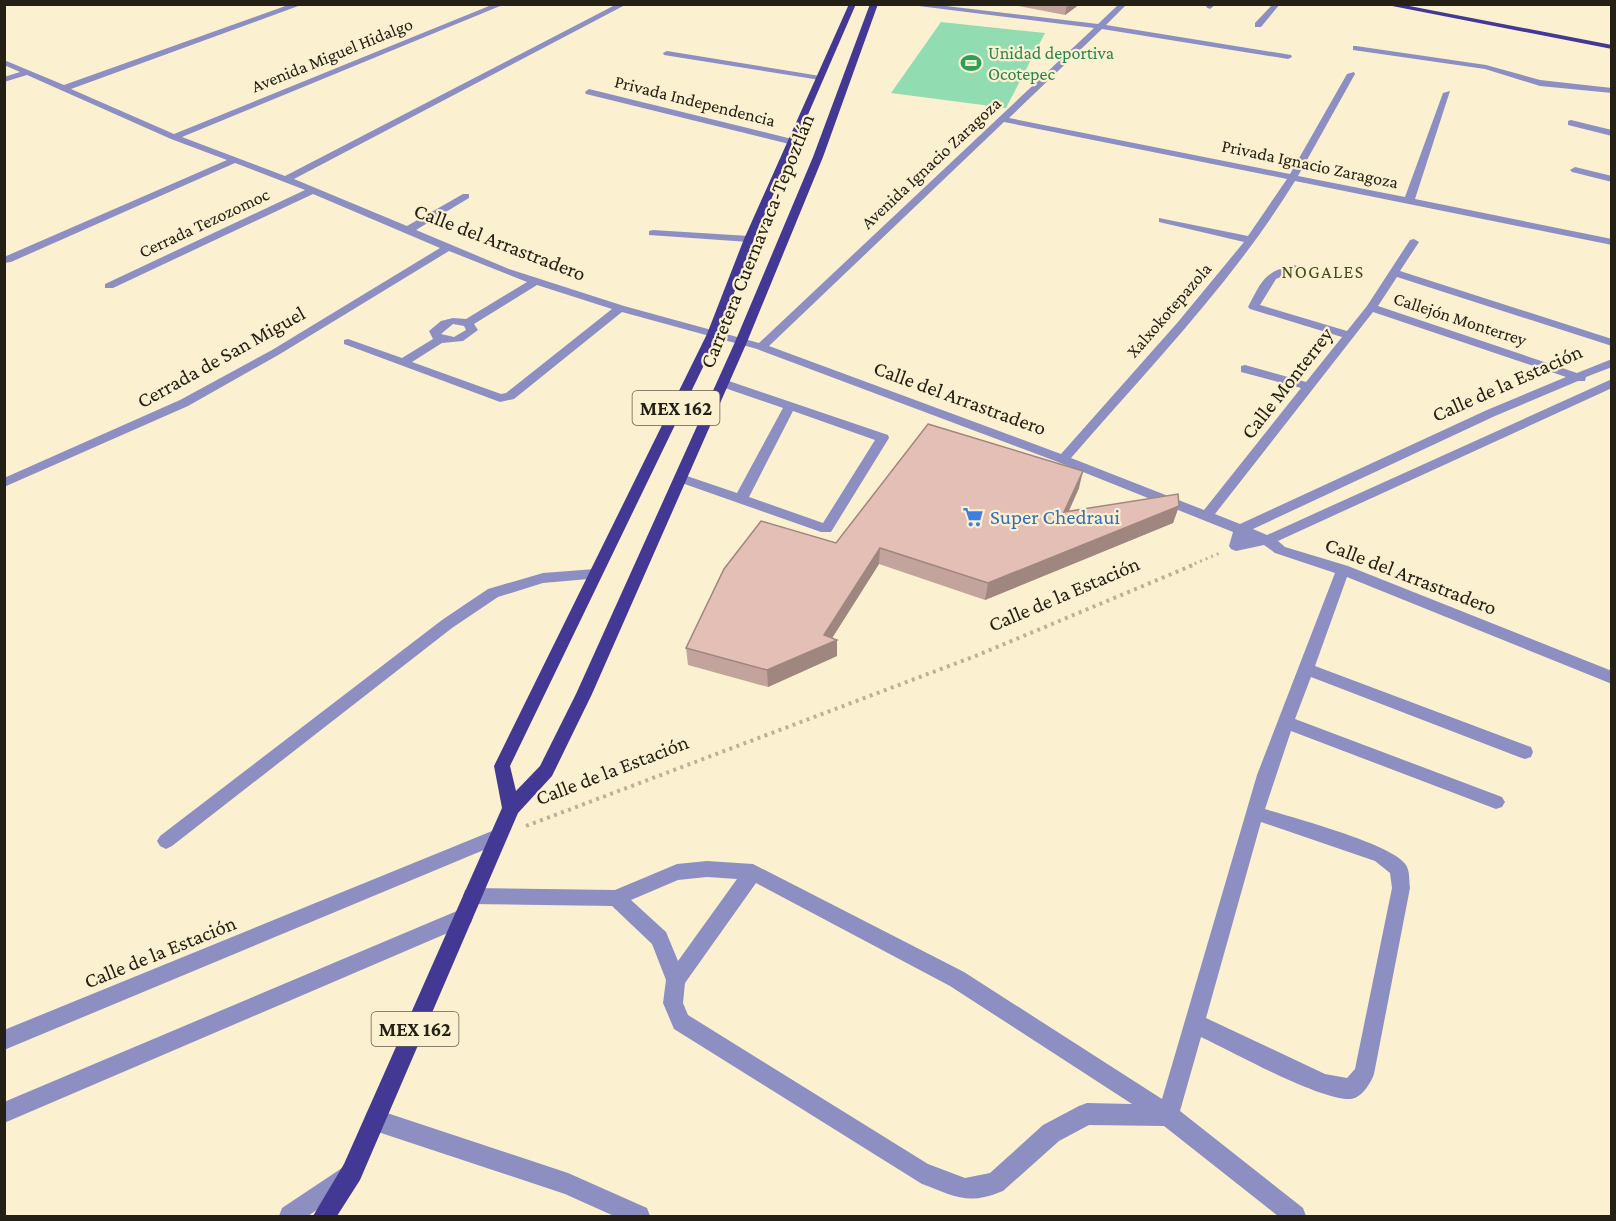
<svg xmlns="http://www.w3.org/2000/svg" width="1616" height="1221" font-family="'Crimson Pro',serif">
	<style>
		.green { fill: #91dcb0 }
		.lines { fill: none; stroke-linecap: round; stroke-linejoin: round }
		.path-far1 { stroke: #bab298; stroke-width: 3; stroke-dasharray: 2 4; stroke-linecap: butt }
		.path { stroke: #bab298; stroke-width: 4; stroke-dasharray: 3 4.5; stroke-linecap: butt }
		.minor { fill: #8d8fc2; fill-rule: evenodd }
		.major { fill: #433893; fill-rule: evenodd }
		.wall { fill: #c3a49d }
		.shaded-wall { fill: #9f867f }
		.building { fill: #e3bfb6; stroke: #9f867f; stroke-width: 1.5 }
		.labels { text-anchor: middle; stroke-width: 4.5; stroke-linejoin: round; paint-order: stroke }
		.far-leisure-label { font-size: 18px; fill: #27864d; stroke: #fbf1d1; text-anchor: start }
		.far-street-label { font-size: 18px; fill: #242015; stroke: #fbf1d1 }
		.far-neighbourhood-label { font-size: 18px; letter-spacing: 1.5px; fill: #424d14; stroke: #fbf1d1 }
		.shield { fill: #fbf1d1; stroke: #645f4d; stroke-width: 1.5 }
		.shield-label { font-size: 20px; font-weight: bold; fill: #242015 }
		.street-label { font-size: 21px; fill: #242015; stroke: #fbf1d1 }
		.shop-label { font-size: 21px; fill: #366cbe; stroke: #fbf1d1; text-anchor: start }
	</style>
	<rect width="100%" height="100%" fill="#fbf1d1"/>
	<path class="green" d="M 941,22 L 1045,33 L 1006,108 L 891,93 Z"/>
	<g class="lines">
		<path class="path-far1" d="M 1189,566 L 1220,553"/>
		<path class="path" d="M 526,826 L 978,655 L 1193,565"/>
		<path class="minor" d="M 291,4 L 301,5 L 71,89 L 174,134 L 494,4 L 505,4 L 182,137 L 285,176 L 617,4 L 627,4 L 294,179 L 407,226 L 463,194 L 469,194 L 469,198 L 416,230 L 509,269 L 624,306 L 759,343 L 1094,28 L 903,4 L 929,4 L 1098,24 L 1119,4 L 1127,4 L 1106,25 L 1291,55 L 1292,57 L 1288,59 L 1102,29 L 1009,118 L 1290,174 L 1347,74 L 1354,72 L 1355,74 L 1298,176 L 1405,197 L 1443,93 L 1450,91 L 1415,199 L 1612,239 L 1612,245 L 1295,181 C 1233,282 1149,368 1071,458 L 1204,510 L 1301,388 L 1241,372 L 1241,366 L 1245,365 L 1306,382 L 1342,337 L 1250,309 L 1248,307 C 1262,281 1264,271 1295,265 L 1300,268 L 1276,279 L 1260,305 L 1347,331 L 1367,306 L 1410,240 L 1414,239 L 1419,242 L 1400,271 L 1612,339 L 1612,346 L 1397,277 L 1378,306 L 1577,373 L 1612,359 L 1612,367 L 1586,377 L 1585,381 L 1578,381 L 1495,416 L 1253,529 L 1267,535 L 1612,379 L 1612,388 L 1278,541 L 1285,547 L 1348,566 L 1612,671 L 1612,684 L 1347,577 L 1315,666 L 1531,747 L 1533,752 L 1531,757 L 1525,759 L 1519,757 L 1311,677 L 1295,719 L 1502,797 L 1505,802 L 1502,807 L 1496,809 L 1291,731 L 1265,809 C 1293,818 1393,844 1406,865 C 1410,871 1409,881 1410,888 L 1374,1074 C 1371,1083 1361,1099 1350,1099 C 1319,1100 1233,1052 1201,1037 L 1180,1111 L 1303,1208 L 1306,1216 L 1278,1216 L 1164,1126 L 1089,1125 L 1059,1141 L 1003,1191 C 967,1206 955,1196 922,1184 L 674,1029 L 663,1003 L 666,980 L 652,944 L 612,906 L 472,904 L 465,902 L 463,896 L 465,890 L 472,888 L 615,890 L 677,864 L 707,861 L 753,864 L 964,972 L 1162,1099 L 1257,775 L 1335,573 L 1275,553 L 1264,545 L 1236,551 L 1231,549 L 1229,546 L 1233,532 L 1058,462 L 757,349 L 622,312 L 514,399 L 500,402 L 344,344 L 344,340 L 348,339 L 402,358 L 433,339 L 429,331 L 441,321 L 453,318 L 466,319 L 527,282 L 449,251 L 280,354 L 188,406 L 4,487 L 4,478 L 180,400 L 272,350 L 440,248 L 313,194 L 113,288 L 105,288 L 105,284 L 305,190 L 235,163 L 11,262 L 4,263 L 4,257 L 227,160 L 171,139 L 27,75 L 4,82 L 4,77 L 20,72 L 4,65 L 4,60 L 64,85 ZM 1004,122 L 1287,179 L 1248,236 L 1159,218 L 1159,222 L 1244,242 L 1178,322 L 1061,454 L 769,346 ZM 537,285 L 612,309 L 506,393 L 501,394 L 412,362 L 442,343 L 463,341 L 478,330 L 474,324 ZM 1373,312 L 1566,377 L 1487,410 L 1240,524 L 1215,514 ZM 453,324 L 464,326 L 466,330 L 454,337 L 441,334 ZM 1261,822 L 1375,861 L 1390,873 L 1392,888 L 1355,1069 L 1347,1078 L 1325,1074 L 1206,1018 ZM 707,877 L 737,879 L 678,961 L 666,932 L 631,900 L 678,880 ZM 756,883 L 950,986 L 1132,1104 L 1087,1103 L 1079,1106 L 1043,1125 L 990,1173 L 965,1178 L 928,1164 L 688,1015 L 683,1003 L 685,983 Z
			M 1208,4 L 1216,4 L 1210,9 L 1206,7 Z
			M 1273,4 L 1280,4 L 1261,27 L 1255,27 L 1255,23 Z
			M 1356,46 L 1486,65 L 1540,80 L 1612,88 L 1612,93 L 1540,86 L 1485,69 L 1353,50 L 1353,46 Z
			M 667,51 L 820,76 L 824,78 L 820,80 L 664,55 L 663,53 Z
			M 589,89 L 796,140 L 798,142 L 793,145 L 586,94 L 585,92 Z
			M 1571,120 L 1612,130 L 1612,136 L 1568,125 L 1568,121 Z
			M 1575,167 L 1612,176 L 1612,182 L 1572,172 L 1570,170 Z
			M 653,230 L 749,236 L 754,239 L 749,242 L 649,235 L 649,231 Z
			M 723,379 L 888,435 L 889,438 L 831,532 L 821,532 L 676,481 L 674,478 L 676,475 L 681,474 L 737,493 L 783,408 L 719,386 L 717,383 ZM 793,411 L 875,440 L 823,523 L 749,497 Z
			M 595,569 L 602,574 L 600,578 L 543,583 L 498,597 L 452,628 L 172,846 L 166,849 L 160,846 L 157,841 L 160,836 L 442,620 L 488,589 L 543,573 Z
			M 497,829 L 503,832 L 506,837 L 503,842 L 4,1050 L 4,1030 Z
			M 464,908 L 471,911 L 473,917 L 471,923 L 4,1123 L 4,1102 Z
			M 375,1109 L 568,1173 L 647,1208 L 650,1216 L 614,1216 L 565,1194 L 375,1131 L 367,1128 L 364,1120 L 367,1112 Z
			M 345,1166 L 353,1169 L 356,1177 L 353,1185 L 308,1216 L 279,1216 L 282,1208 Z"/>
		<path class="major" d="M 849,4 L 856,4 L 754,239 L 719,334 L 510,766 L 516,791 L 540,766 L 576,694 L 735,342 L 813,157 L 870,4 L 878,4 L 823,157 L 747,342 L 592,694 L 552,776 L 518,813 L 360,1180 L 337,1216 L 313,1216 L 344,1164 L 502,808 L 494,766 L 707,334 L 744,239 Z
			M 1382,4 L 1399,4 L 1612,45 L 1612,49 Z"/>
	</g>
	<path class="wall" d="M 1009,4 L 1080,4 L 1065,15 Z
		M 1079,488 L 1069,511 L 1179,506 L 1173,523 L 985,600 L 879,564 L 832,638 L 837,656 L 768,687 L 688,665 L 686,648 L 836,543 Z"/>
	<path class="shaded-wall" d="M 1067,4 L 1080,4 L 1065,15 Z
		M 1083,471 L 1079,488 L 1061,528 L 1064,512 Z
		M 1179,506 L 1173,523 L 985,600 L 988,583 Z
		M 880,548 L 879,564 L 829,643 L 837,640 L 837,656 L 768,687 L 767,670 L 824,635 Z"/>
	<path class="building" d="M 928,424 L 1083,471 L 1064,512 L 1178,494 L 1179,506 L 988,583 L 880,548 L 824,635 L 837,640 L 767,670 L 686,648 L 724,569 L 761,521 L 836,543 Z"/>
	<defs>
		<g id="stadium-bare" transform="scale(1.62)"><path d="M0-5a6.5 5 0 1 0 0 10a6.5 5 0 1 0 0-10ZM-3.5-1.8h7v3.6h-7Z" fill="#2e9e5b" stroke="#fbf1d1" stroke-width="2.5" paint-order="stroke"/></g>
		<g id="supermarket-bare" transform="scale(1.62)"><path d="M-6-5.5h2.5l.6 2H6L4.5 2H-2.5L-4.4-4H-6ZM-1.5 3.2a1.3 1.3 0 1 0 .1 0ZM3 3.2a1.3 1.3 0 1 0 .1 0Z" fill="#3f7fe0" stroke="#fbf1d1" stroke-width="2.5" paint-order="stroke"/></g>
	</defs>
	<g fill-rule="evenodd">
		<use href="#stadium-bare" x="971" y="63"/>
		<use href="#supermarket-bare" x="973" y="517"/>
	</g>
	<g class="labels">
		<g class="far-leisure-label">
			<text x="988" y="59">Unidad deportiva<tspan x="988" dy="21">Ocotepec</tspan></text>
		</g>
		<g class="far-street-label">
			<text transform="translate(332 55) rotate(-22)" y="6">Avenida Miguel Hidalgo</text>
			<text transform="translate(695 101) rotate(14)" y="6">Privada Independencia</text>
			<text transform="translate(931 163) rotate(-43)" y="6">Avenida Ignacio Zaragoza</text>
			<text transform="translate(1310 164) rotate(12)" y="6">Privada Ignacio Zaragoza</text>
			<text transform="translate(204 223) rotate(-25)" y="6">Cerrada Tezozomoc</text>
			<text transform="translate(1169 310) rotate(-49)" y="6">Xalxokotepazola</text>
			<text transform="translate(1460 319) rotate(18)" y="6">Callejón Monterrey</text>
		</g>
		<g class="far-neighbourhood-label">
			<text x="1323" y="278">NOGALES</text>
		</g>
		<g class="shield">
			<rect x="632.5" y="391" width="87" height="34" rx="4.5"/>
			<rect x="371.5" y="1012" width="87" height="34" rx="4.5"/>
		</g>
		<g class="shield-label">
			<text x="676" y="415">MEX 162</text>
			<text x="415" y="1036">MEX 162</text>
		</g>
		<g class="street-label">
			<text transform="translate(757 241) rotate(-68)" y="7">Carretera Cuernavaca-Tepoztlán</text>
			<text transform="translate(500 242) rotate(21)" y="7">Calle del Arrastradero</text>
			<text transform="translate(221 357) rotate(-29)" y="7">Cerrada de San Miguel</text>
			<text transform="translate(1287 383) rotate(-52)" y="7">Calle Monterrey</text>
			<text transform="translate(1507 383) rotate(-24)" y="7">Calle de la Estación</text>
			<text transform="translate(960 398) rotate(20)" y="7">Calle del Arrastradero</text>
			<text transform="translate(1411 576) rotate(21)" y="7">Calle del Arrastradero</text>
			<text transform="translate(1064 594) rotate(-23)" y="7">Calle de la Estación</text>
			<text transform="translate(612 770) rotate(-21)" y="7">Calle de la Estación</text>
			<text transform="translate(160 952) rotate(-22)" y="7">Calle de la Estación</text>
		</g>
		<g class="shop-label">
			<text x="990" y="524">Super Chedraui</text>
		</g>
	</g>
	<rect width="1616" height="1221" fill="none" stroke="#242015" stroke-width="12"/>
</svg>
